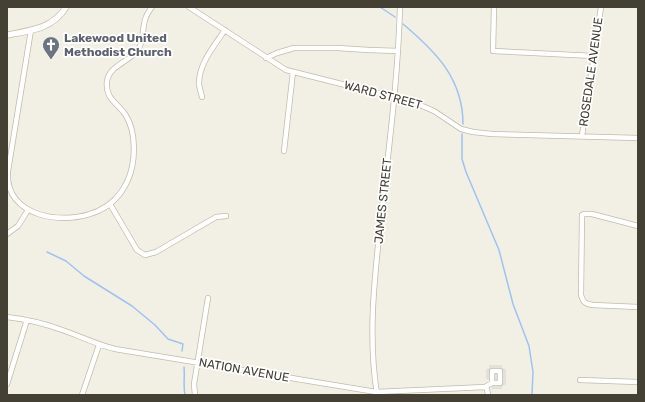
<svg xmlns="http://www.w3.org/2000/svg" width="645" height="402" font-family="Rubik,sans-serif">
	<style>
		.parking { fill: #e3e1dc }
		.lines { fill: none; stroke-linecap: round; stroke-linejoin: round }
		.stream { stroke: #9fc2f0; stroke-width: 1.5 }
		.minor-casing { stroke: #c0bca9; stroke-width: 6 }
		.tertiary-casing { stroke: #c0bca9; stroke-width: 7 }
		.minor { stroke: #fff; stroke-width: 4.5 }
		.tertiary { stroke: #fff; stroke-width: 5.5 }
		.labels { text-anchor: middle; stroke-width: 3.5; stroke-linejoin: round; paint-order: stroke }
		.worship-label { font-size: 12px; font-weight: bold; fill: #5b616d; stroke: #fff; text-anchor: start }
		.street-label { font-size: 12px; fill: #444034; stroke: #fff }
	</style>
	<rect width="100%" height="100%" fill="#f2f0e4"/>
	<path class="parking" d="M 489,365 L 502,365 L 502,368 L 506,369 L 506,385 L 502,386 L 502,389 L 492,389 L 489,380 L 486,379 L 486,369 L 489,368 Z"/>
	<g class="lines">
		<path class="stream" d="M 380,7 L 395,17
			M 403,24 C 435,51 463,78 463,124
			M 462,134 L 462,159 L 466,172 L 499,250 L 513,304 L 529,346 L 533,372 L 532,395
			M 47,252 L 66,261 L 84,276 L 132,306 L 155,325 L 168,339 L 183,344 L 182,351
			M 184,367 C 185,377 183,386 185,395"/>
		<g class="minor-casing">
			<path id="minor" d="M 189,7 L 286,70 L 413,102 L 434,111 L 461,129 L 473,132 L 492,134 L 638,138
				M 494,7 L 493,51 L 594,56
				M 31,30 L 8,171 C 4,218 65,226 98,211 C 111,205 121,195 127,182 C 136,163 137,132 125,114 C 116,102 105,98 107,81 C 109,66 130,61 138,50 C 144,41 142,30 145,20 C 146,15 149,11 152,7
				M 266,58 L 277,53 L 294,48 L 337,48 L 369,50 L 398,51
				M 202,97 C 201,93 200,89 199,85 C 198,65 214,46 225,30
				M 582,136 L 601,7
				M 284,151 L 293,72
				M 110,204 L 137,250 L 145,255 L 156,252 L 216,217 L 226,216
				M 638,226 L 592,214 L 584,214 L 582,215 L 581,295 C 583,302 585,304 593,305 L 638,307
				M 7,234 L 18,226 L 28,210
				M 7,317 C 27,319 46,324 65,331 C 82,337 98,345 115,349 L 376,392 L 485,387
				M 580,380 L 638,382
				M 7,384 L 27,320
				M 485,387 L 492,383 L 500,383 L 500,371 L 492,371 L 492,383
				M 485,387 L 487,389 L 488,395
				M 377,394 C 368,338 374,283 380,227 C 388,154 398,81 400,7
				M 82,395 L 99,345
				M 195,395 L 194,384 L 208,298"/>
		</g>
		<g class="tertiary-casing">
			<path id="tertiary" d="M 7,35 C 29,31 53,29 66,7"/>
		</g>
		<use href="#minor" class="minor"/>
		<use href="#tertiary" class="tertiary"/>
	</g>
	<defs>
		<g id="church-pin" transform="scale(0.9)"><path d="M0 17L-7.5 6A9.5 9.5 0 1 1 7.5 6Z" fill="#6b7280" stroke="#fff"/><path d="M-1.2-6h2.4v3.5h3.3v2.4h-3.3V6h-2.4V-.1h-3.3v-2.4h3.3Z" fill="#fff"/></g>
	</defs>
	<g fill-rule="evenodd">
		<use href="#church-pin" x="51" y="45"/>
	</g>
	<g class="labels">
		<g class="worship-label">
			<text x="64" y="42">Lakewood United<tspan x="64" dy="14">Methodist Church</tspan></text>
		</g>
		<g class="street-label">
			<text transform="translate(591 72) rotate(-82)" y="4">ROSEDALE AVENUE</text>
			<text transform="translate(383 95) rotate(15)" y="4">WARD STREET</text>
			<text transform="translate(383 201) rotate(-84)" y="4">JAMES STREET</text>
			<text transform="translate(244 370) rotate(10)" y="4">NATION AVENUE</text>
		</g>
	</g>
	<rect width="645" height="402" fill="none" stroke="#444034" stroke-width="16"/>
</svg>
